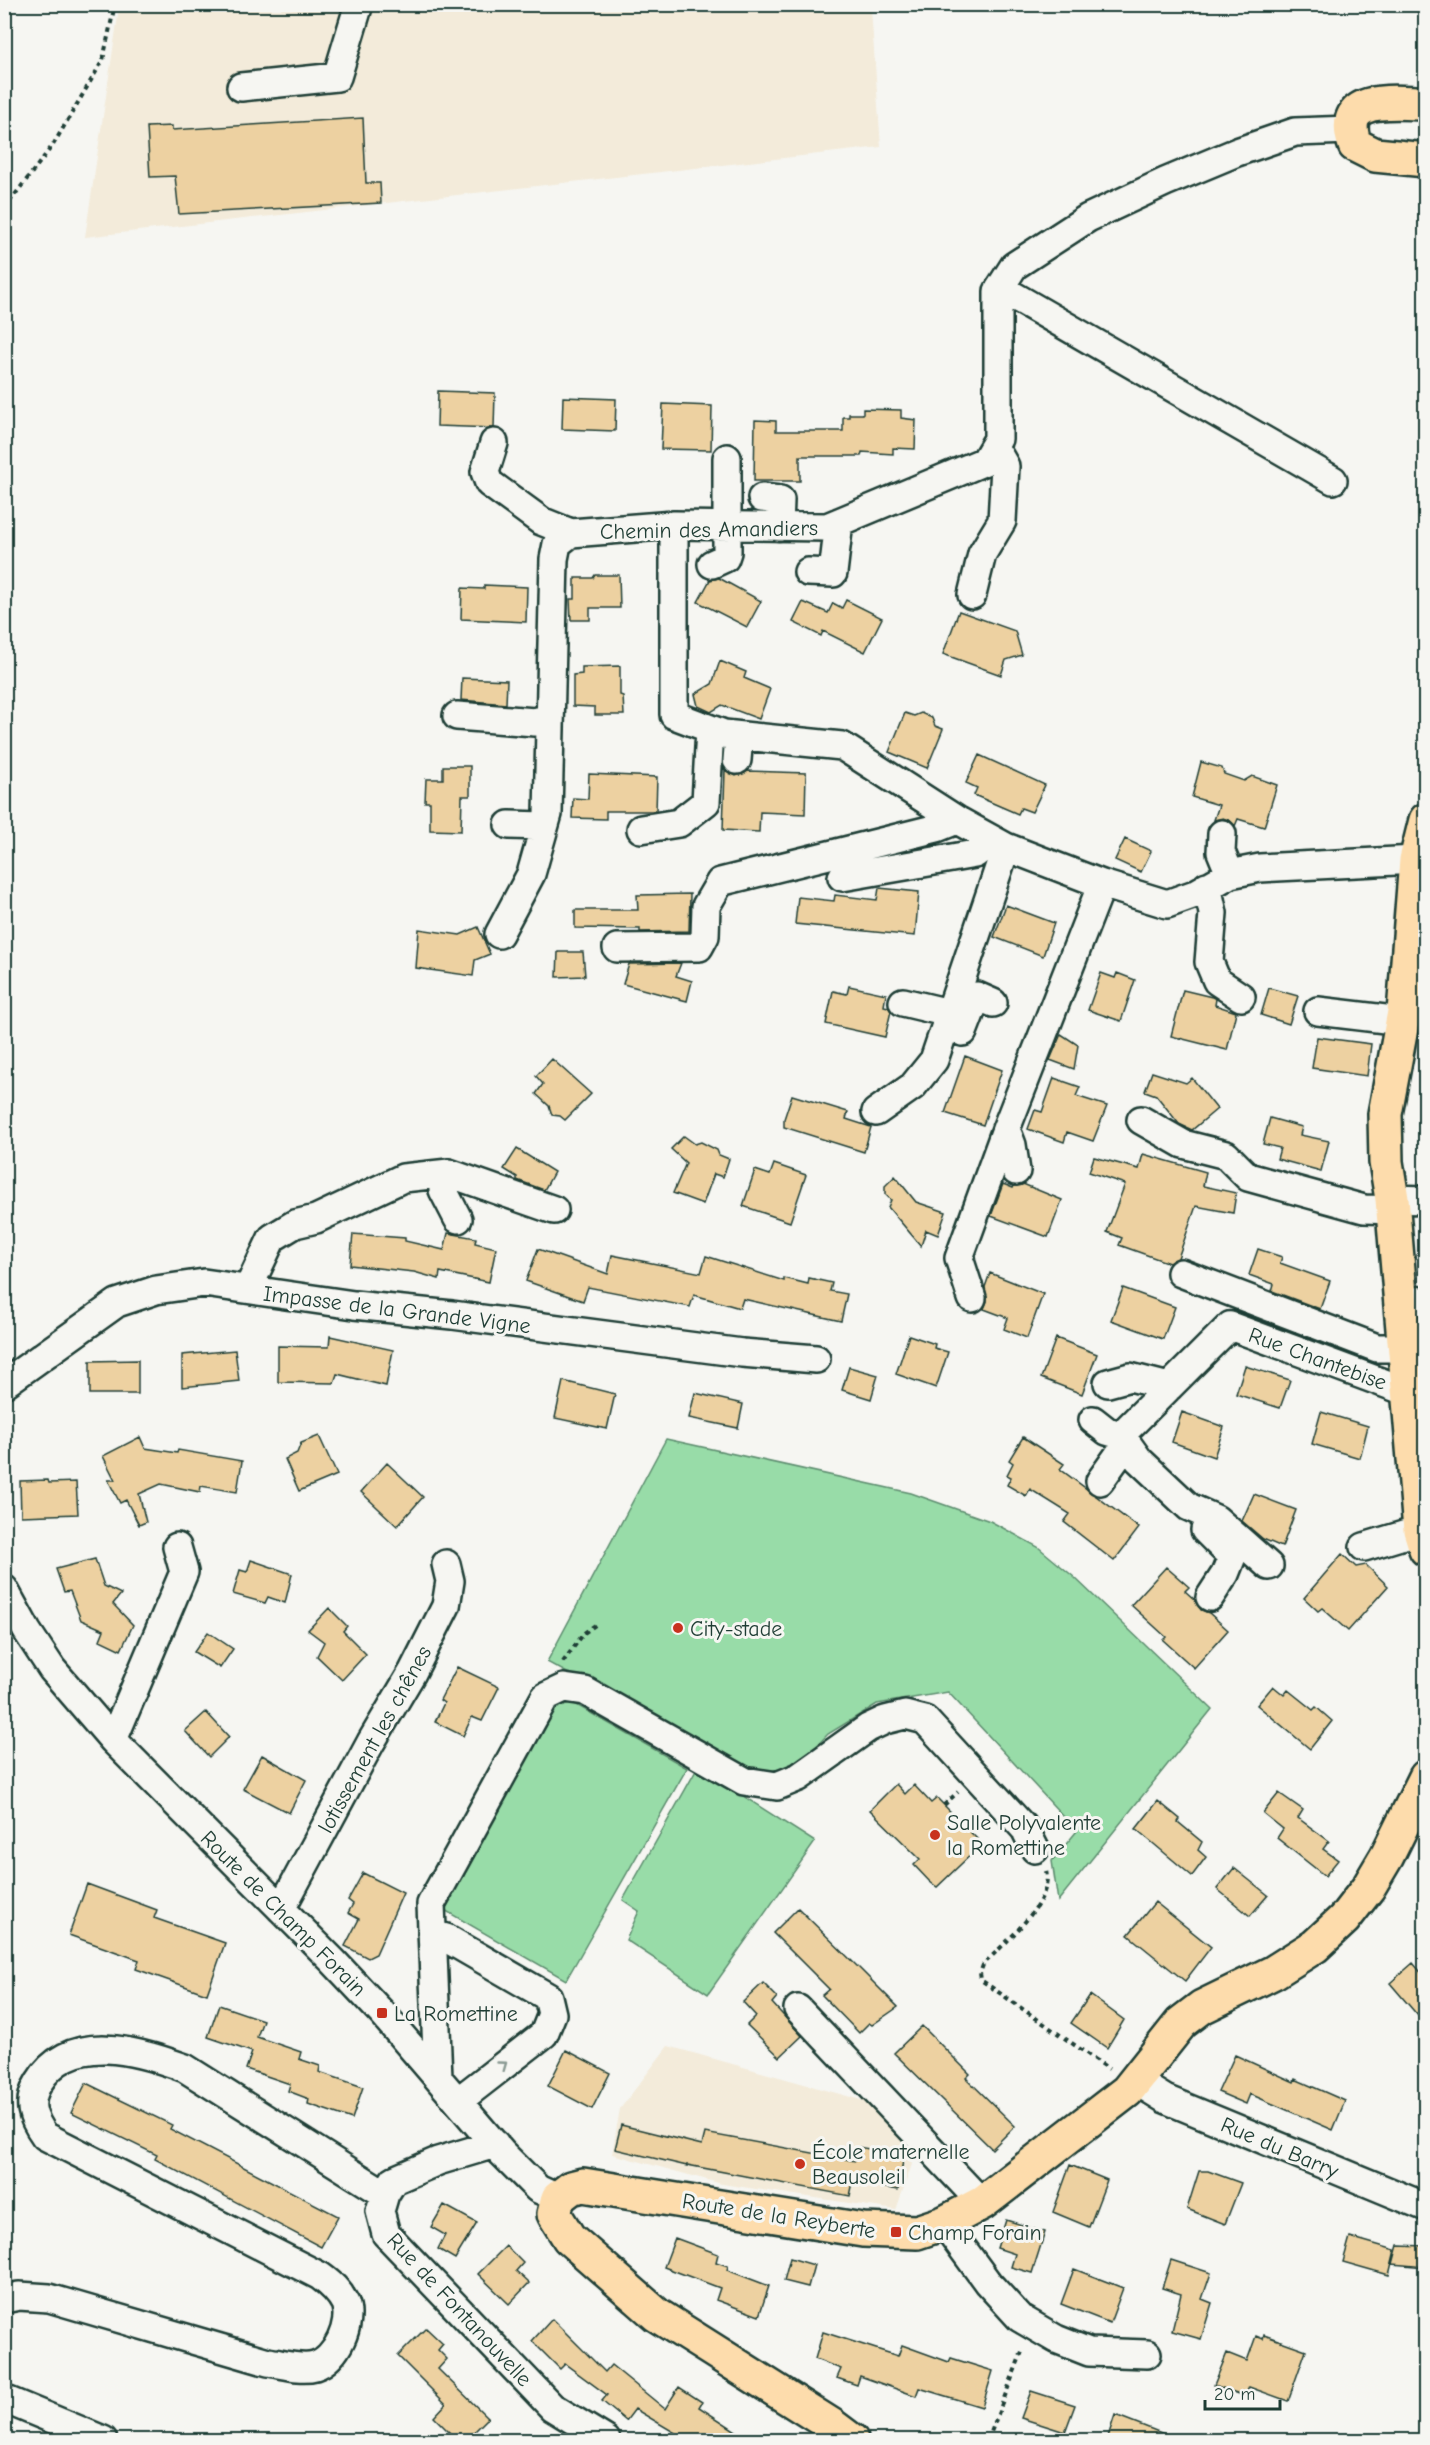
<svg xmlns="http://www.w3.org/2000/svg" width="1430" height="2445" font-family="'Comic Neue',sans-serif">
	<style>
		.built { fill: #f3ebda }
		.green { fill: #98dca8; stroke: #5c8c6e; stroke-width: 1.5 }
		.building { fill: #edd1a1; stroke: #1f3d34; stroke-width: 1.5 }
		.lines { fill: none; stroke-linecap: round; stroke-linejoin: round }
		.minor-casing { stroke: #1f3d34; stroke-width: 32 }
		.major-casing { stroke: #1f3d34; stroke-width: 38 }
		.path { stroke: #1f3d34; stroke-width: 4; stroke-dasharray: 4.5 4.5; stroke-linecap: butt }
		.minor { stroke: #f6f6f2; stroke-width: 27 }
		.major { stroke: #fddcac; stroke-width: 33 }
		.oneway { stroke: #8a9a93 }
		.poi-dot { fill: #c8321e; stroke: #f6f6f2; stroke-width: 2 }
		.labels { text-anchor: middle; stroke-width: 6; stroke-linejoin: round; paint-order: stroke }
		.street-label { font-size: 22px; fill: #1f3d34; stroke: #f6f6f2 }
		.poi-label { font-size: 22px; fill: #1f3d34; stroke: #f6f6f2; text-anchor: start }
	</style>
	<rect width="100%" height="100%" fill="#f6f6f2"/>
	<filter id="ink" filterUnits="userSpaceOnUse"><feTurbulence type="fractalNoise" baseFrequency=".0167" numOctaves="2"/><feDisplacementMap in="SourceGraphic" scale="12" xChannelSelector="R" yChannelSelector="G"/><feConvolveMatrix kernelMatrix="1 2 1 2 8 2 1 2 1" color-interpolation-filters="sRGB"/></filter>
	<g filter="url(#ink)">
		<path class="built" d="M 119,9 L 871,9 L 881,147 L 85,237 Z
			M 668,2046 L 872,2103 L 901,2130 L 912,2164 L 896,2210 L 722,2184 L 612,2154 L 620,2109 Z"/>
		<path class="green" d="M 666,1439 L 911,1493 L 990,1521 L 1038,1547 L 1074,1577 L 1212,1709 L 1058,1901 L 1052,1861 L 1077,1831 L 948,1692 L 877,1704 L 828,1734 L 806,1757 L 784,1769 L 763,1771 L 729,1761 L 547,1662 Z
			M 561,1696 L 687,1768 L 566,1980 L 441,1908 Z
			M 698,1767 L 815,1842 L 708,1994 L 626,1940 L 639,1911 L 623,1900 Z"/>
		<path class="building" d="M 363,118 L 366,183 L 380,183 L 381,203 L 179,214 L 175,176 L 150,177 L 147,127 L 172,126 L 172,130 Z
			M 438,391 L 495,393 L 494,428 L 437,426 Z
			M 563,397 L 616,399 L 615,431 L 562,429 Z
			M 663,404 L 712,406 L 711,450 L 661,449 Z
			M 863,409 L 901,410 L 901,418 L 916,420 L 915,449 L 893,448 L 893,454 L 862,452 L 861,456 L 800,456 L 800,481 L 754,481 L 755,420 L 776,421 L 776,431 L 843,431 L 843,417 L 849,417 L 849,414 L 863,414 Z
			M 595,575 L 619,575 L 620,608 L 590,608 L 590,620 L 571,620 L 570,599 L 575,599 L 575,578 L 593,578 Z
			M 719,578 L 761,601 L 747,627 L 698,602 L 710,580 Z
			M 484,585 L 527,587 L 526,622 L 461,619 L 462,588 L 484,589 Z
			M 846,600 L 882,618 L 865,652 L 823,631 L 821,636 L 793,622 L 803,602 L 828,613 L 833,603 L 842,608 Z
			M 959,611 L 1015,631 L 1022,655 L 1006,660 L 1001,675 L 943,654 Z
			M 720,661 L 746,672 L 744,678 L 770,689 L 759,719 L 722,705 L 711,712 L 698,706 L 695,694 L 712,684 Z
			M 620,666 L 620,695 L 623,696 L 624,715 L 595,715 L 595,707 L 573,706 L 573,675 L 582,674 L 582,667 Z
			M 462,678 L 507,680 L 506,704 L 461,700 Z
			M 905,713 L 914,716 L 921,713 L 932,718 L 935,726 L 943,729 L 927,768 L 889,752 Z
			M 979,755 L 1045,785 L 1032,812 L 1021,808 L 1018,814 L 974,795 L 977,788 L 966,783 Z
			M 1201,762 L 1222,768 L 1224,774 L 1244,781 L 1252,776 L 1277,785 L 1264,827 L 1238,819 L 1235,826 L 1230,821 L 1223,818 L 1214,820 L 1219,805 L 1192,797 Z
			M 443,766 L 470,766 L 470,796 L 462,796 L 461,831 L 430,830 L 430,802 L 425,802 L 426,779 L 443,779 Z
			M 725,770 L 736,776 L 748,771 L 806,773 L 805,814 L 760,812 L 759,832 L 723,830 Z
			M 589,774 L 657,777 L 656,811 L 606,811 L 606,819 L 572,818 L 573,798 L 588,799 Z
			M 1125,839 L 1151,851 L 1141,872 L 1115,860 Z
			M 879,888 L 919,892 L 915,936 L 795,924 L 798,897 L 834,901 L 835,895 L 877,900 Z
			M 690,894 L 689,931 L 640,932 L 640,929 L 575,928 L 575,910 L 638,910 L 637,895 Z
			M 1006,905 L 1054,923 L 1043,956 L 994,937 Z
			M 478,927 L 490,954 L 475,960 L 473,976 L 416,968 L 419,929 L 460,935 Z
			M 558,952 L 583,952 L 585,976 L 557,977 Z
			M 681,963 L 676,976 L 692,981 L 687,1001 L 623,984 L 629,964 Z
			M 1101,973 L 1115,978 L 1117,973 L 1135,980 L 1121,1021 L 1088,1010 Z
			M 849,986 L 886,994 L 884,1006 L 888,1007 L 891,1011 L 885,1037 L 826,1024 L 833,991 L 847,994 Z
			M 1269,988 L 1298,996 L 1289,1024 L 1261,1015 Z
			M 1183,990 L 1212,997 L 1216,999 L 1215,1005 L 1236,1012 L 1227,1050 L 1171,1036 Z
			M 1061,1034 L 1078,1045 L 1074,1069 L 1050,1060 Z
			M 1317,1037 L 1371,1044 L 1367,1076 L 1312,1068 Z
			M 965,1056 L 1002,1070 L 983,1125 L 945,1113 Z
			M 552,1059 L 591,1094 L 565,1120 L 560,1116 L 552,1115 L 549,1106 L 536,1094 L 543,1084 L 536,1076 Z
			M 1152,1072 L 1186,1083 L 1192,1078 L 1217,1109 L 1192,1130 L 1179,1124 L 1156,1095 L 1145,1091 Z
			M 1054,1078 L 1080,1087 L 1076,1096 L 1107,1106 L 1093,1141 L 1067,1132 L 1064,1142 L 1028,1129 L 1035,1110 L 1042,1112 Z
			M 792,1095 L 848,1112 L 846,1119 L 871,1127 L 864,1152 L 784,1127 L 784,1119 Z
			M 1270,1118 L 1302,1127 L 1300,1135 L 1329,1141 L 1321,1171 L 1277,1159 L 1280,1148 L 1263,1144 Z
			M 684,1136 L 695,1144 L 701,1142 L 717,1150 L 719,1155 L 729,1159 L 723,1177 L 714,1174 L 703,1204 L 673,1193 L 686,1163 L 671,1149 Z
			M 517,1149 L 554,1172 L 544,1190 L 517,1180 L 517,1177 L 504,1169 Z
			M 1143,1154 L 1206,1172 L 1203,1186 L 1236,1193 L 1233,1213 L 1196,1206 L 1178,1258 L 1169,1263 L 1119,1245 L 1122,1238 L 1107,1232 L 1125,1184 L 1089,1172 L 1094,1157 L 1139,1169 Z
			M 774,1164 L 806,1175 L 790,1222 L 743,1206 L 755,1170 L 770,1175 Z
			M 895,1176 L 916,1202 L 946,1212 L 938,1235 L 926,1230 L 921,1246 L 888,1207 L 891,1200 L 885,1194 L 885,1186 Z
			M 1003,1184 L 1013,1188 L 1014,1186 L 1023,1184 L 1062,1200 L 1048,1237 L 991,1216 Z
			M 448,1233 L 476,1238 L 475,1243 L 496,1248 L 489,1282 L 440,1272 L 439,1279 L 414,1272 L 350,1265 L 353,1234 L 405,1238 L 405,1241 L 444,1250 Z
			M 538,1249 L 608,1274 L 612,1255 L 701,1273 L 706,1256 L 784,1281 L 784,1278 L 808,1284 L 809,1278 L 832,1283 L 830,1291 L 847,1294 L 841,1321 L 743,1299 L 740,1308 L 694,1295 L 690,1307 L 588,1287 L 583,1301 L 526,1281 Z
			M 1258,1249 L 1282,1257 L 1280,1263 L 1330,1281 L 1320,1309 L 1272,1291 L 1274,1284 L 1249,1275 Z
			M 990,1273 L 1043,1294 L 1027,1338 L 1004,1329 L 1008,1318 L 984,1309 L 987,1301 L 985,1287 Z
			M 1123,1288 L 1175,1307 L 1163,1339 L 1111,1320 Z
			M 909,1335 L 935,1344 L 934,1348 L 948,1352 L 936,1388 L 896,1374 Z
			M 330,1336 L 393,1350 L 386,1386 L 337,1374 L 334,1383 L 278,1382 L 278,1346 L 329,1347 Z
			M 1056,1338 L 1097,1354 L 1082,1394 L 1041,1378 Z
			M 235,1350 L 239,1381 L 182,1387 L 182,1355 Z
			M 138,1360 L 138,1394 L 90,1394 L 90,1361 Z
			M 1245,1366 L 1290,1380 L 1280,1408 L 1236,1394 Z
			M 849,1367 L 878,1375 L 871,1399 L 842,1390 Z
			M 563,1381 L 615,1394 L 607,1429 L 555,1418 Z
			M 695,1393 L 743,1404 L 738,1428 L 689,1418 Z
			M 1182,1412 L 1224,1427 L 1214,1457 L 1172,1442 Z
			M 1321,1412 L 1368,1426 L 1360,1458 L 1312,1444 Z
			M 319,1436 L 337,1475 L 299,1491 L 285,1459 L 297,1453 L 301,1443 Z
			M 140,1437 L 145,1448 L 177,1453 L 178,1450 L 242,1461 L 237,1492 L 201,1486 L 200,1492 L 161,1484 L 139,1494 L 146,1522 L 139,1525 L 126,1500 L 120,1503 L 108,1480 L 115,1480 L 103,1456 Z
			M 1023,1437 L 1064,1464 L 1060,1469 L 1139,1528 L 1114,1561 L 1064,1522 L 1070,1514 L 1030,1489 L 1026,1496 L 1007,1485 L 1011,1477 L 1007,1475 L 1013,1463 L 1009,1460 Z
			M 387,1463 L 423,1497 L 397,1526 L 361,1492 Z
			M 48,1480 L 49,1483 L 76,1482 L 78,1514 L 21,1516 L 20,1481 Z
			M 1254,1494 L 1296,1510 L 1282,1547 L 1263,1539 L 1242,1521 Z
			M 1342,1554 L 1356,1567 L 1366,1565 L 1388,1586 L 1348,1631 L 1322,1608 L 1318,1611 L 1304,1598 Z
			M 95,1559 L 104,1586 L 121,1594 L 113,1604 L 133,1625 L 121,1650 L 100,1640 L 104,1630 L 81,1620 L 70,1591 L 64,1592 L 56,1569 Z
			M 251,1560 L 292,1574 L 285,1603 L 268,1597 L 265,1603 L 233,1594 L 240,1570 L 247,1572 Z
			M 1166,1567 L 1189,1587 L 1185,1591 L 1195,1600 L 1201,1610 L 1209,1613 L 1228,1630 L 1194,1668 L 1163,1640 L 1166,1637 L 1131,1605 Z
			M 329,1608 L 347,1626 L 343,1631 L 366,1654 L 342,1680 L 317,1656 L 324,1642 L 308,1630 Z
			M 208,1632 L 233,1649 L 220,1668 L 194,1652 Z
			M 457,1667 L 499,1687 L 482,1721 L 472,1717 L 463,1736 L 435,1722 L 444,1703 L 440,1700 Z
			M 1273,1686 L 1284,1695 L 1288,1690 L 1313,1710 L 1316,1707 L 1332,1721 L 1310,1749 L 1257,1705 Z
			M 206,1712 L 229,1737 L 209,1757 L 185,1731 Z
			M 262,1755 L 306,1780 L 289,1813 L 243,1789 Z
			M 896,1784 L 905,1794 L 914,1785 L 931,1803 L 937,1798 L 982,1844 L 937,1887 L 930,1882 L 914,1865 L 920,1859 L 870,1810 Z
			M 1279,1793 L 1303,1810 L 1298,1818 L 1329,1841 L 1323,1849 L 1338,1860 L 1325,1876 L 1277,1838 L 1283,1829 L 1263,1813 Z
			M 1158,1801 L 1180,1819 L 1178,1822 L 1202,1842 L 1198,1850 L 1206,1857 L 1192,1876 L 1136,1829 Z
			M 1234,1868 L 1268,1895 L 1250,1916 L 1217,1889 Z
			M 363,1873 L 403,1893 L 376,1954 L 368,1958 L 345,1946 L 359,1919 L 348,1913 L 353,1904 L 348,1900 Z
			M 87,1884 L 157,1910 L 154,1918 L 225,1943 L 207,1994 L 136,1969 L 139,1960 L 69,1935 Z
			M 1155,1902 L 1211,1947 L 1185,1981 L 1128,1935 Z
			M 798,1908 L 859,1968 L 898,2007 L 872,2025 L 869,2023 L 859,2033 L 822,1995 L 829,1989 L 773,1933 Z
			M 1413,1963 L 1425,1977 L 1425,2024 L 1390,1983 Z
			M 763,1983 L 777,1997 L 772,2003 L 802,2036 L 780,2057 L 747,2025 L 756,2016 L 743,2002 Z
			M 1090,1995 L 1124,2020 L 1107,2048 L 1071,2023 Z
			M 219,2005 L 263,2020 L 257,2037 L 301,2052 L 299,2059 L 320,2066 L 319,2072 L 363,2087 L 352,2119 L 308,2104 L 309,2099 L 288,2091 L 290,2084 L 246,2069 L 252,2052 L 208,2037 Z
			M 922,2026 L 970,2074 L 966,2078 L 1015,2126 L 992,2149 L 894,2053 Z
			M 566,2050 L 610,2073 L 592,2109 L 548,2086 Z
			M 1235,2055 L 1294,2082 L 1295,2079 L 1345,2101 L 1333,2130 L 1250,2094 L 1246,2104 L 1218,2092 Z
			M 86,2083 L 172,2125 L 170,2129 L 338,2216 L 321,2247 L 155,2159 L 157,2155 L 71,2113 Z
			M 621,2125 L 702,2145 L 705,2133 L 855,2161 L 858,2147 L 904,2155 L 898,2190 L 853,2182 L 850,2196 L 687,2165 L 687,2166 L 615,2149 Z
			M 1070,2165 L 1107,2180 L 1089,2227 L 1053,2212 Z
			M 1199,2171 L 1208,2171 L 1241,2183 L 1225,2224 L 1187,2209 Z
			M 444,2205 L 477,2223 L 455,2259 L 438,2249 L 445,2235 L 431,2227 Z
			M 1006,2220 L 1045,2232 L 1032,2273 L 1011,2267 L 1015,2254 L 997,2248 Z
			M 1350,2237 L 1395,2250 L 1389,2275 L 1343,2262 Z
			M 675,2238 L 718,2254 L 716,2262 L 728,2266 L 727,2270 L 769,2286 L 759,2316 L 716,2300 L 720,2288 L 664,2267 Z
			M 1398,2245 L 1425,2246 L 1425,2267 L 1393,2264 Z
			M 506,2246 L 523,2263 L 516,2271 L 529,2283 L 509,2304 L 478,2274 Z
			M 790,2258 L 814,2265 L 808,2287 L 784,2281 Z
			M 1171,2260 L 1211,2273 L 1202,2299 L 1212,2303 L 1201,2339 L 1172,2331 L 1181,2294 L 1162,2288 Z
			M 1074,2269 L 1123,2288 L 1110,2323 L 1061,2304 Z
			M 552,2319 L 605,2372 L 611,2365 L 665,2409 L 679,2387 L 702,2402 L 699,2407 L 750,2440 L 687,2440 L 635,2409 L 626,2421 L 602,2401 L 607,2395 L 565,2364 L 560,2369 L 532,2341 Z
			M 426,2328 L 443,2344 L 438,2350 L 447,2359 L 438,2369 L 488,2418 L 466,2440 L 457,2440 L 434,2417 L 446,2404 L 398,2356 Z
			M 823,2332 L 898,2356 L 902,2345 L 949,2362 L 951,2358 L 993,2371 L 982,2407 L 919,2388 L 916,2396 L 860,2376 L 857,2385 L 837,2378 L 841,2369 L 815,2359 Z
			M 1264,2335 L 1306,2350 L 1288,2401 L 1249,2387 L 1245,2396 L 1214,2385 L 1227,2353 L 1247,2361 L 1256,2336 L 1263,2339 Z
			M 1031,2391 L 1075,2405 L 1065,2432 L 1021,2418 Z
			M 1115,2415 L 1177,2439 L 1177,2440 L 1107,2440 Z"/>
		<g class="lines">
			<g class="minor-casing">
				<path id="minor" d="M 241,87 L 337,77 L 359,4
					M 1000,288 L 1333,480
					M 494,443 L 485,472 L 489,483 L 541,521 L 571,533 L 674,525 L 827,527 L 985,461 L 998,439 L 998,291 L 1014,266 L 1088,218 L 1165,182 L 1237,152 L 1295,132 L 1350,130
					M 762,498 L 780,500 L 779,527
					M 674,525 L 674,715 L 724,734 L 842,746 L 957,820 L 1006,847 L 1102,884 L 1167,904 L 1195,894 L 1230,874 L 1260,868 L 1416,860
					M 712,564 L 725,558 L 727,552 L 727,458
					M 808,572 L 833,573 L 839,522
					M 972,595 L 982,554 L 1002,521 L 1005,466 L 994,447
					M 457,716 L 535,722 L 548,718
					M 737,760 L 739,736
					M 509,825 L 544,826
					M 641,829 L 679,823 L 706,802 L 710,729
					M 1222,834 L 1221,852 L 1230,874
					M 842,877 L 975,854 L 992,840
					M 1207,886 L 1213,913 L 1209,962 L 1217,981 L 1241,997
					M 499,934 L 531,874 L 548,814 L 554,559 L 557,544 L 571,533
					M 617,948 L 699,947 L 705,936 L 706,906 L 720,882 L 937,828 L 957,820
					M 903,1002 L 949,1013
					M 1318,1011 L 1402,1021
					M 945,1027 L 963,1032 L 977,996 L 993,1003
					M 876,1112 L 913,1086 L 934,1060 L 1006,847
					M 1141,1120 L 1183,1144 L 1226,1155 L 1248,1177 L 1364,1209 L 1393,1210
					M 1006,1129 L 1012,1145 L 1016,1171
					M 1392,1199 L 1426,1200
					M 458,1219 L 443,1190 L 449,1173 L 554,1210
					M 1181,1273 L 1377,1348 L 1404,1348
					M 248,1289 L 272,1238 L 295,1224 L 316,1219 L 403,1178 L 449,1173
					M 972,1298 L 959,1258 L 1006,1129 L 1102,884
					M 1400,1300 L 1426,1301
					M 1108,1383 L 1130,1377 L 1169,1387
					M 4,1384 L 117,1303 L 156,1290 L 204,1283 L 354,1305 L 452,1315 L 742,1353 L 816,1359
					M 1093,1420 L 1107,1431 L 1121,1435
					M 1100,1481 L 1127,1443
					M 1205,1530 L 1228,1553 L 1231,1559 L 1225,1574 L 1210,1597
					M 1364,1547 L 1420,1530
					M 1269,1566 L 1216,1519 L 1189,1507 L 1139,1460 L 1121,1435 L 1230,1326 L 1408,1392
					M 4,1589 L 27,1631 L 52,1669 L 113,1740 L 333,1961 L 382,2013 L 502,2153 L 538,2189 L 558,2198
					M 113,1740 L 184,1572 L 177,1547
					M 281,1909 L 371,1742 L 412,1673 L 446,1606 L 450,1581 L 446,1564
					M 432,1934 L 446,1938 L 548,1997 L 552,2014 L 544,2034 L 458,2101
					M 798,2009 L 982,2203
					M 438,2078 L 431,1904 L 545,1697 L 564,1688 L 585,1691 L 744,1781 L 777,1786 L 799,1777 L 868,1728 L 885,1720 L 905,1715 L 925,1720 L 1025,1829 L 1035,1849
					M 1136,2081 L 1165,2099 L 1426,2207
					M 495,2144 L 438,2161 L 394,2180 L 385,2194 L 380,2211 L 386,2234 L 552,2407 L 606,2440
					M 944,2223 L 988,2283 L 1020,2318 L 1056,2339 L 1089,2352 L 1147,2354
					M 4,2299 L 19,2296 L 49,2298 L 268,2362 C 283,2364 301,2370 315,2366 C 336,2360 353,2323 345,2303 C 339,2291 331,2284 320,2276 L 45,2136 C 32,2118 26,2103 39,2082 C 71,2030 139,2051 185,2068 L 385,2194
					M 4,2399 L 103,2440"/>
			</g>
			<g class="major-casing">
				<path id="major" d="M 1426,103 C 1393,103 1336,93 1355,145 L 1375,155 L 1426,160
					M 1426,820 L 1416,860 L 1404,1012 L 1385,1114 L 1386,1162 L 1392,1199 L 1420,1530 L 1426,1549
					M 851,2440 L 831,2425 L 657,2315 L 569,2238 L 554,2214 L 558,2198 L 571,2188 L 583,2185 L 863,2230 L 917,2232 L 944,2223 L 982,2203 L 1127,2091 L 1181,2023 L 1202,2007 L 1274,1972 L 1315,1946 L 1344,1919 L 1368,1888 L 1387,1856 L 1426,1777"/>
			</g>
			<path class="path" d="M 4,209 L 53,145 L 103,60 L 115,4
				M 563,1662 L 584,1633 L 598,1623
				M 944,1805 L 958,1792
				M 1046,1871 C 1054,1902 1003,1944 983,1965 L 980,1973 L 981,1980 L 1109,2069
				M 988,2440 L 1023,2349"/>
			<use href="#minor" class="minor"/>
			<use href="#major" class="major"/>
		</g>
		<defs><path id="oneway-chevron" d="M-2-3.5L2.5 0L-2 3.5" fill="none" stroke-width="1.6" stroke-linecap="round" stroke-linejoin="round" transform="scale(1.5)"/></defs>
		<use class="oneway" href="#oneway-chevron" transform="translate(503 2065) rotate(-36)"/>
	</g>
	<g class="poi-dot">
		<circle cx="678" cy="1628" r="6"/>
		<circle cx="935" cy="1835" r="6"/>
		<rect x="376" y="2007" width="12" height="12" rx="3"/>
		<circle cx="800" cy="2164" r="6"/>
		<rect x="890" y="2226" width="12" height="12" rx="3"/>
	</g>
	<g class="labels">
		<g class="street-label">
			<text transform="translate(709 529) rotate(-1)" y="8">Chemin des Amandiers</text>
			<text transform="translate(397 1309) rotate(7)" y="8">Impasse de la Grande Vigne</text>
			<text transform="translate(1318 1358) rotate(20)" y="8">Rue Chantebise</text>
			<text transform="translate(374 1739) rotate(-61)" y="8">lotissement les chênes</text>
			<text transform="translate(284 1913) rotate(45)" y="8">Route de Champ Forain</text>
			<text transform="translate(1280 2147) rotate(23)" y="8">Rue du Barry</text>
			<text transform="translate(779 2215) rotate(9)" y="8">Route de la Reyberte</text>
			<text transform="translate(460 2309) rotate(47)" y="8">Rue de Fontanouvelle</text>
		</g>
		<g class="poi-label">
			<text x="690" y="1636">City-stade</text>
			<text x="947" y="1830">Salle Polyvalente<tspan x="947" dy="25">la Romettine</tspan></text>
			<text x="394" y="2021">La Romettine</text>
			<text x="812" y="2159">École maternelle<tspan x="812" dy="25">Beausoleil</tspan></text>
			<text x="908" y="2240">Champ Forain</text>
		</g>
	</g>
	<rect width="1430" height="2445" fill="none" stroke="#f6f6f2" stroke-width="24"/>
	<rect x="12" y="12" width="1406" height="2421" fill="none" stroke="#1f3d34" stroke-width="2" filter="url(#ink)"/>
	<path d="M1205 2400v9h75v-9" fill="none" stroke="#1f3d34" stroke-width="3"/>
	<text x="1214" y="2400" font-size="18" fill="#1f3d34" stroke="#f6f6f2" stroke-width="4.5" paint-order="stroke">20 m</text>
</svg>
